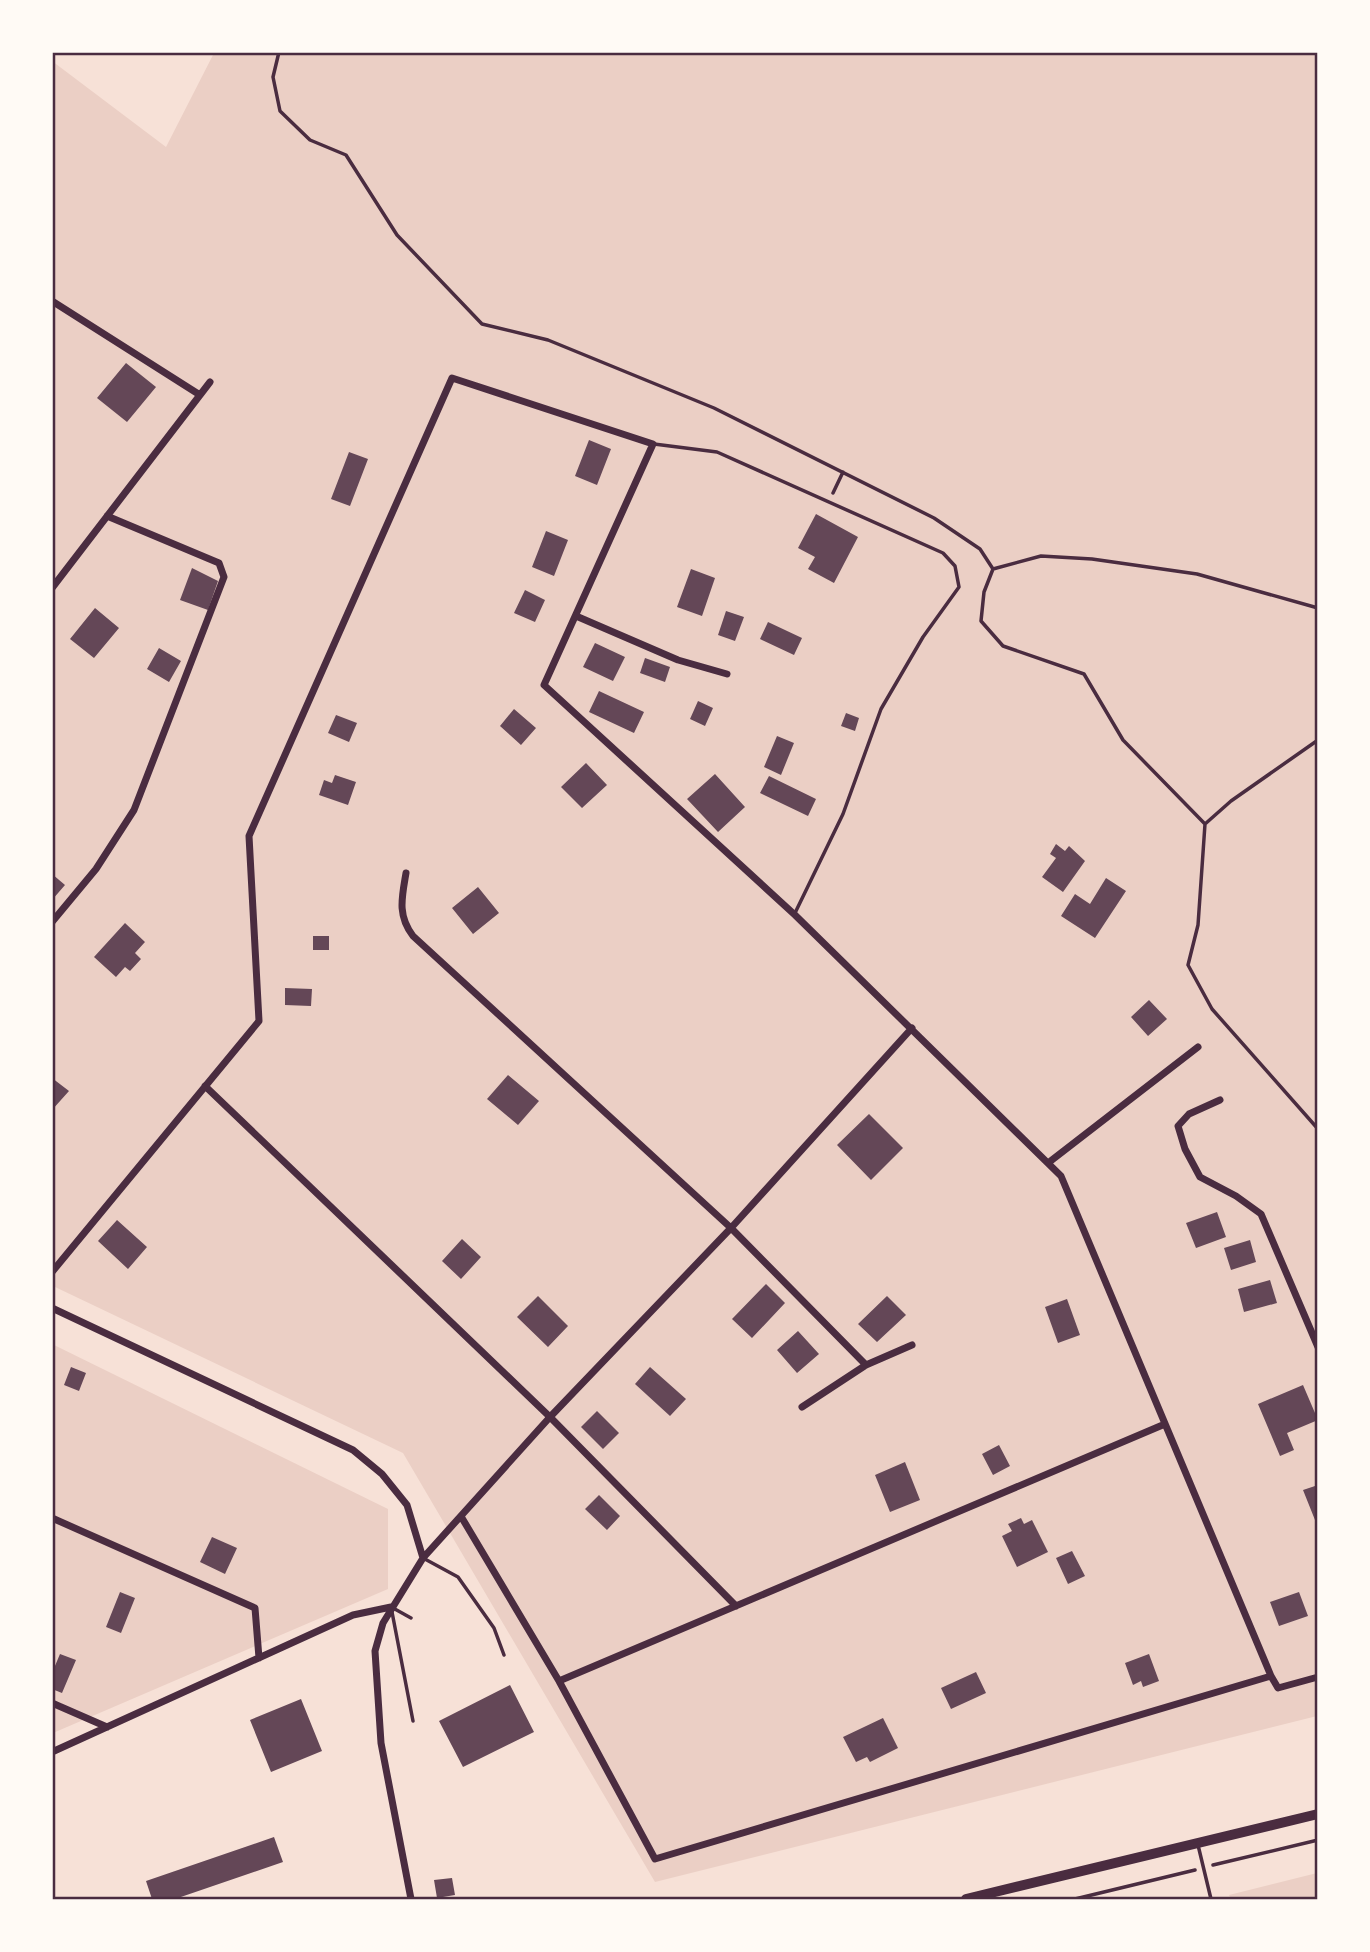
<svg xmlns="http://www.w3.org/2000/svg" width="1370" height="1952" font-family="'Exo 2',sans-serif">
	<style>
		.green { fill: #ebcfc5 }
		.building { fill: #644757 }
		.lines { fill: none; stroke-linecap: round; stroke-linejoin: round }
		.path { stroke: #4a2c40; stroke-width: 3.5 }
		.service { stroke: #4a2c40; stroke-width: 3.5 }
		.minor { stroke: #4a2c40; stroke-width: 7 }
		.secondary { stroke: #4a2c40; stroke-width: 10 }
		.neatline { fill: none; stroke: #4a2c40; stroke-width: 2.5 }
	</style>
	<rect width="100%" height="100%" fill="#f7e1d7"/>
	<path class="green" d="M 214,53 L 1317,53 L 1317,1716 L 655,1882 L 403,1453 L 53,1286 L 52,61 L 166,147 Z
		M 52,1344 L 388,1509 L 388,1589 L 53,1733 Z
		M 1317,1873 L 1317,1899 L 1231,1899 L 1229,1895 Z"/>
	<path class="building" d="M 126,363 L 156,387 L 127,422 L 97,398 Z
		M 589,440 L 611,449 L 597,485 L 575,476 Z
		M 349,452 L 368,459 L 350,506 L 331,499 Z
		M 816,514 L 858,537 L 834,583 L 808,569 L 815,557 L 798,548 Z
		M 546,531 L 568,540 L 554,576 L 532,567 Z
		M 192,568 L 218,581 L 208,610 L 180,600 Z
		M 691,569 L 715,578 L 702,616 L 677,607 Z
		M 525,590 L 545,600 L 535,622 L 514,613 Z
		M 95,608 L 119,628 L 94,658 L 70,639 Z
		M 726,611 L 744,617 L 735,641 L 718,635 Z
		M 768,622 L 802,638 L 794,655 L 760,639 Z
		M 595,643 L 625,657 L 613,681 L 583,667 Z
		M 159,648 L 181,661 L 169,682 L 147,669 Z
		M 645,658 L 670,667 L 665,682 L 640,673 Z
		M 599,691 L 644,712 L 634,733 L 589,712 Z
		M 698,701 L 713,708 L 705,726 L 690,719 Z
		M 514,709 L 536,728 L 521,745 L 500,726 Z
		M 846,713 L 859,718 L 855,731 L 841,726 Z
		M 336,715 L 357,723 L 349,742 L 328,733 Z
		M 777,736 L 794,743 L 781,775 L 764,767 Z
		M 586,763 L 607,785 L 582,808 L 561,787 Z
		M 715,774 L 745,807 L 718,832 L 687,799 Z
		M 335,775 L 356,782 L 348,805 L 319,795 L 324,780 L 332,783 Z
		M 769,776 L 816,799 L 808,816 L 760,793 Z
		M 1056,844 L 1065,851 L 1069,846 L 1085,861 L 1063,892 L 1042,877 L 1056,858 L 1050,854 Z
		M 52,874 L 65,885 L 52,900 Z
		M 1106,878 L 1126,891 L 1095,938 L 1061,916 L 1075,894 L 1090,904 Z
		M 478,887 L 499,913 L 473,934 L 452,908 Z
		M 125,923 L 145,942 L 135,953 L 141,959 L 130,971 L 125,967 L 116,977 L 94,957 Z
		M 313,936 L 329,936 L 329,950 L 313,950 Z
		M 285,988 L 312,989 L 311,1006 L 285,1005 Z
		M 1149,1000 L 1167,1019 L 1148,1036 L 1131,1017 Z
		M 508,1075 L 539,1101 L 518,1125 L 487,1099 Z
		M 52,1078 L 69,1091 L 52,1110 Z
		M 869,1114 L 903,1148 L 871,1180 L 837,1145 Z
		M 1217,1212 L 1226,1237 L 1196,1248 L 1186,1223 Z
		M 117,1220 L 147,1247 L 128,1269 L 98,1241 Z
		M 462,1239 L 481,1257 L 461,1279 L 442,1261 Z
		M 1250,1240 L 1256,1262 L 1231,1270 L 1224,1248 Z
		M 1270,1280 L 1277,1303 L 1244,1312 L 1238,1289 Z
		M 766,1284 L 785,1303 L 752,1338 L 732,1319 Z
		M 538,1296 L 568,1326 L 548,1347 L 517,1317 Z
		M 887,1296 L 906,1315 L 877,1342 L 858,1324 Z
		M 1067,1299 L 1080,1335 L 1058,1343 L 1045,1307 Z
		M 798,1331 L 819,1354 L 797,1373 L 777,1350 Z
		M 71,1367 L 86,1373 L 79,1391 L 64,1385 Z
		M 650,1367 L 686,1399 L 670,1416 L 635,1384 Z
		M 1303,1385 L 1318,1420 L 1287,1433 L 1294,1450 L 1280,1456 L 1258,1404 Z
		M 597,1411 L 619,1433 L 603,1449 L 581,1427 Z
		M 999,1445 L 1010,1466 L 993,1475 L 982,1454 Z
		M 905,1462 L 920,1500 L 890,1512 L 875,1475 Z
		M 1318,1485 L 1318,1525 L 1317,1525 L 1303,1490 Z
		M 599,1495 L 620,1516 L 607,1530 L 585,1509 Z
		M 1021,1518 L 1024,1524 L 1032,1520 L 1048,1552 L 1017,1567 L 1002,1536 L 1012,1531 L 1008,1524 Z
		M 212,1537 L 237,1548 L 225,1574 L 200,1562 Z
		M 1072,1551 L 1085,1576 L 1068,1584 L 1056,1558 Z
		M 120,1592 L 135,1598 L 121,1633 L 106,1627 Z
		M 1299,1592 L 1308,1616 L 1279,1626 L 1270,1602 Z
		M 60,1654 L 76,1660 L 62,1693 L 52,1689 L 52,1673 Z
		M 1149,1654 L 1159,1681 L 1143,1687 L 1141,1681 L 1133,1685 L 1125,1663 Z
		M 976,1672 L 986,1693 L 951,1709 L 941,1688 Z
		M 510,1685 L 534,1732 L 463,1767 L 439,1721 Z
		M 301,1699 L 322,1751 L 271,1772 L 250,1720 Z
		M 883,1718 L 898,1748 L 870,1762 L 867,1757 L 856,1762 L 843,1737 Z
		M 274,1837 L 283,1862 L 175,1899 L 152,1899 L 146,1881 Z
		M 452,1878 L 455,1895 L 437,1898 L 434,1880 Z"/>
	<g class="lines">
		<path class="path" d="M 279,52 L 273,77 L 280,111 L 310,140 L 346,155 L 397,235 L 482,324 L 548,340 L 714,408 L 934,518 L 980,549 L 993,569 L 984,592 L 981,621 L 1003,646 L 1084,674 L 1123,740 L 1205,824 L 1198,925 L 1188,965 L 1212,1009 L 1318,1129
			M 833,493 L 843,472
			M 993,569 L 1041,556 L 1092,559 L 1197,574 L 1318,608
			M 1205,824 L 1231,801 L 1318,740
			M 1213,1865 L 1318,1840
			M 1075,1899 L 1195,1870"/>
		<path class="service" d="M 654,444 L 717,452 L 943,553 L 955,566 L 959,587 L 923,637 L 881,709 L 843,814 L 795,913
			M 423,1558 L 458,1577 L 494,1628 L 504,1655
			M 393,1608 L 411,1618
			M 392,1612 L 413,1721
			M 1198,1845 L 1211,1899"/>
		<path class="minor" d="M 52,301 L 200,395
			M 52,588 L 210,382
			M 576,616 L 678,660 L 727,674
			M 406,873 C 402,897 397,915 413,936 L 731,1228 L 866,1365
			M 52,922 L 96,869 L 134,810 L 224,577 L 219,563 L 107,516
			M 205,1086 L 550,1417 L 736,1606
			M 1220,1100 L 1189,1114 L 1178,1126 L 1185,1149 L 1200,1177 L 1236,1196 L 1261,1214 L 1318,1347
			M 1048,1163 L 1198,1047
			M 52,1272 L 259,1021 L 249,836 L 452,378 L 653,444 L 544,685 L 795,915 L 1061,1176 L 1271,1676 L 655,1859 L 559,1681 L 462,1518
			M 52,1308 L 353,1450 L 382,1474 L 407,1505 L 423,1558 L 383,1623 L 375,1651 L 381,1743 L 411,1899
			M 802,1407 L 866,1365 L 912,1345
			M 52,1518 L 255,1608 L 259,1658
			M 423,1558 L 550,1417 L 731,1228 L 912,1028
			M 1271,1676 L 1278,1688 L 1318,1677
			M 559,1681 L 1165,1424
			M 52,1703 L 107,1727
			M 52,1752 L 353,1615 L 391,1607"/>
		<path class="secondary" d="M 966,1899 L 1318,1814"/>
	</g>
	<rect width="1370" height="1952" fill="none" stroke="#fffaf5" stroke-width="108"/>
	<rect x="54" y="54" width="1262" height="1844" class="neatline"/>
</svg>
